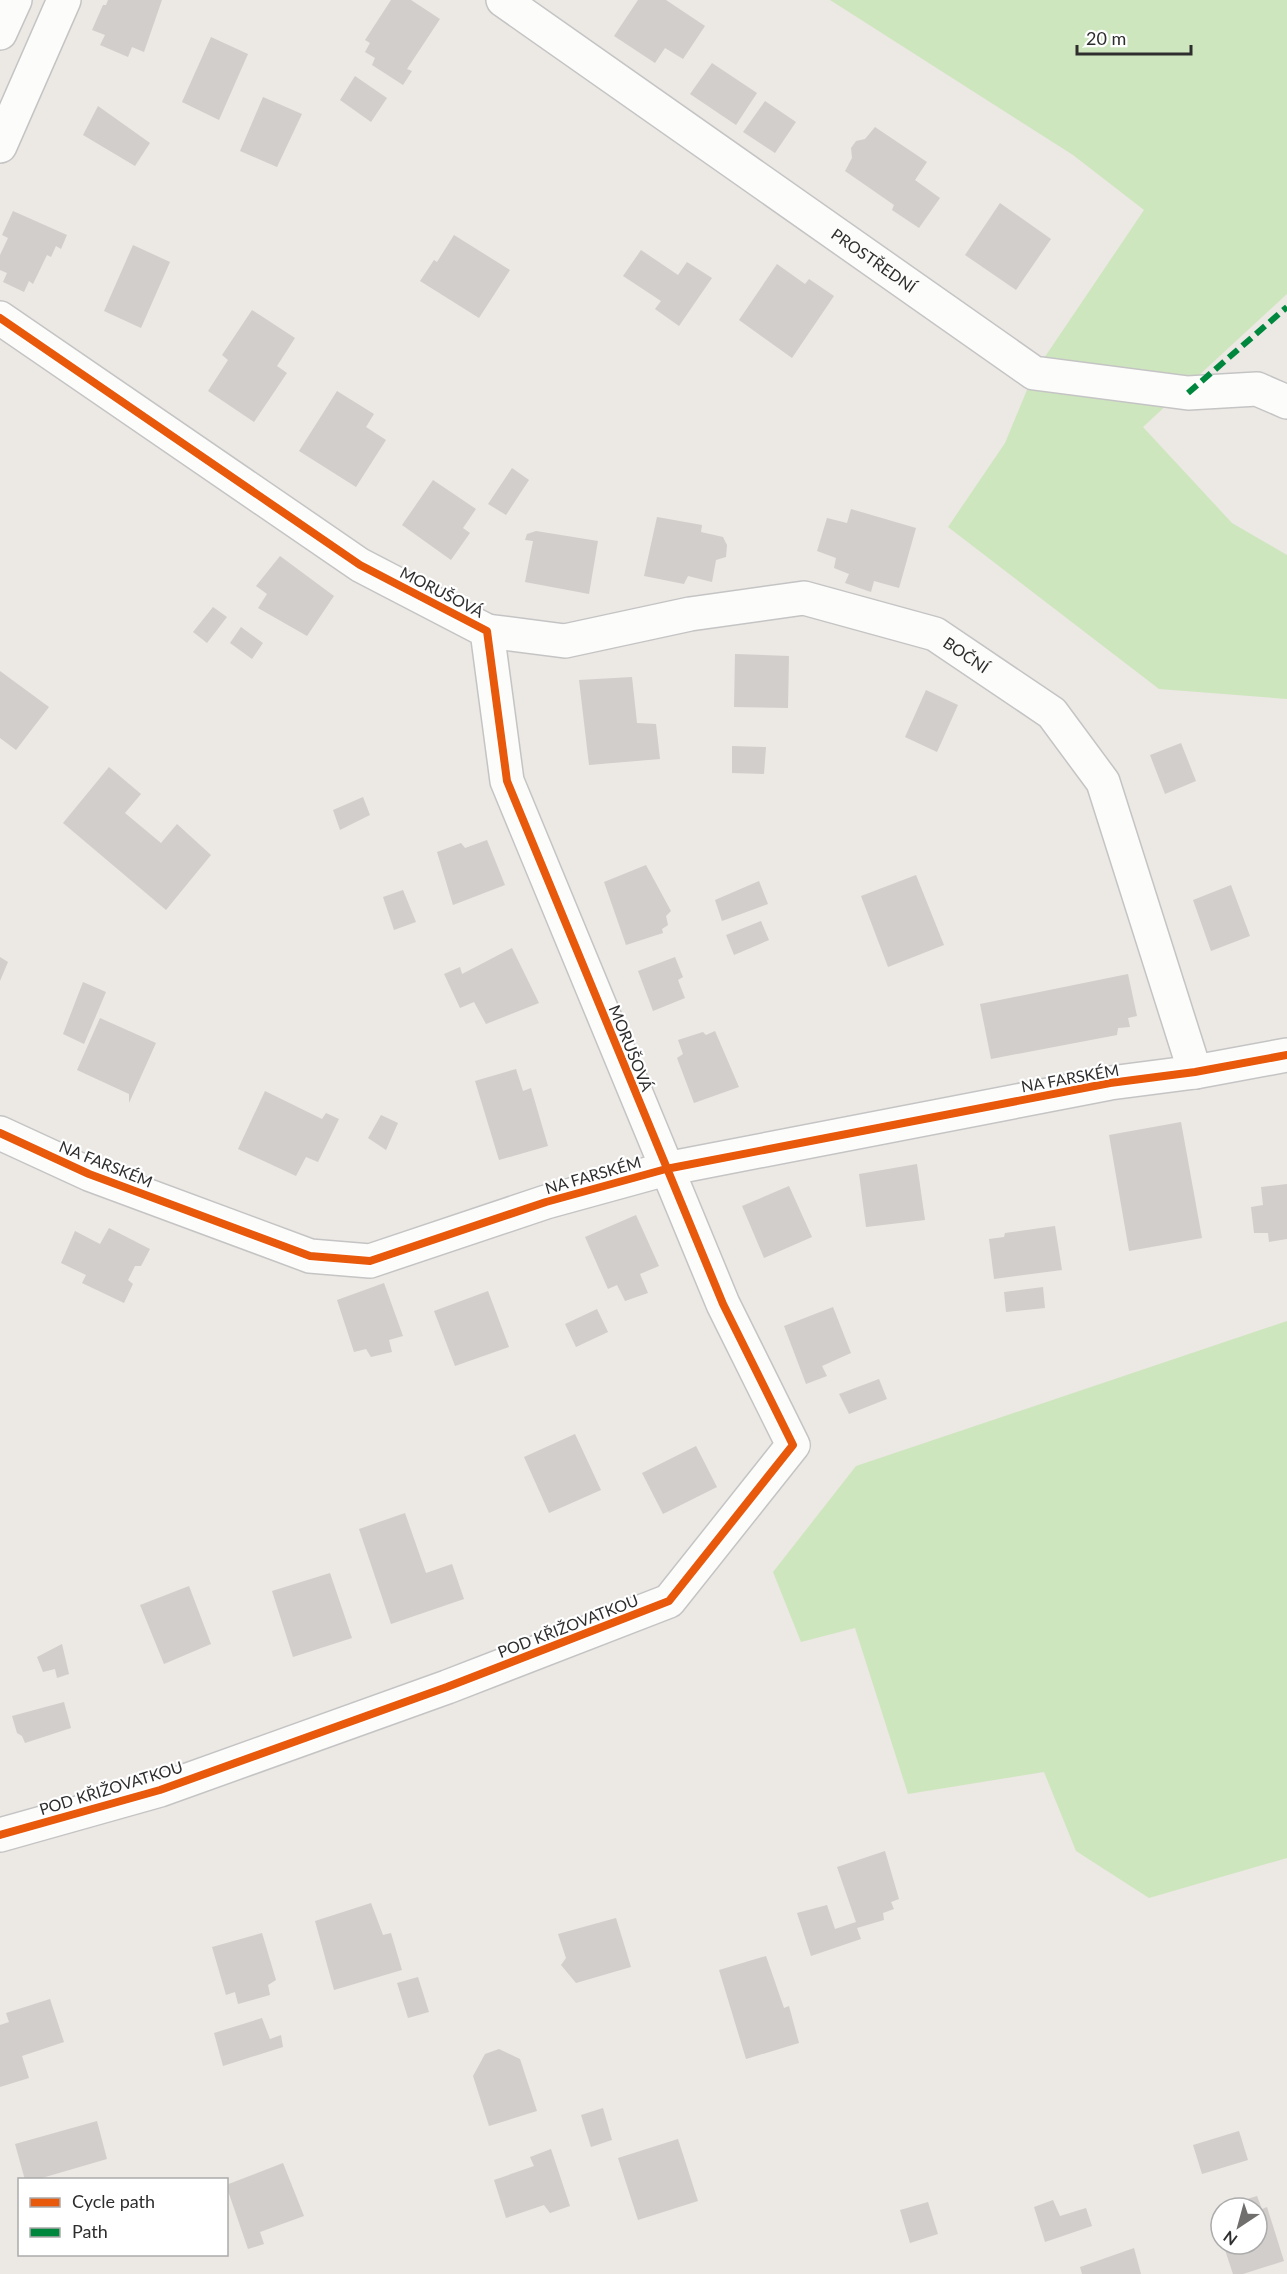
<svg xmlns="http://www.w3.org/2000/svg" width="1287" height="2274" font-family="Lato,sans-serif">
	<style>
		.green { fill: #cee6be }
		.building { fill: #d1cecb }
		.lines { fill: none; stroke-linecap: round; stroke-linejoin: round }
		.minor-casing { stroke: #c5c4c5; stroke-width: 36 }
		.secondary-casing { stroke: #c5c4c5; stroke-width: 36 }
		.minor { stroke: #fcfcfb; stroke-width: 33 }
		.secondary { stroke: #fcfcfb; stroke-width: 33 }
		.quiet { stroke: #00873e; stroke-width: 6; stroke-dasharray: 12 6; stroke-linecap: butt }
		.cycleway-casing { stroke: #fff; stroke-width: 11 }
		.cycleway { stroke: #e8590c; stroke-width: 8 }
		.labels { text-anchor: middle; stroke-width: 4.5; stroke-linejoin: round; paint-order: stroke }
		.street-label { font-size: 16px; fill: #2e2e2e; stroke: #fff }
	</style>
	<rect width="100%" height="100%" fill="#ece8e4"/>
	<path class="green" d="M 830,0 L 1287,0 L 1287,294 L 1143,427 L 1232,523 L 1287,555 L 1287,699 L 1159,689 L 948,527 L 1005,443 L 1034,373 L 1144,210 L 1073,155 Z
		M 1287,1321 L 1287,1858 L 1149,1898 L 1076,1851 L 1044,1772 L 908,1794 L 855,1628 L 801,1642 L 773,1572 L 856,1466 Z"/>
	<path class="building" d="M 108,0 L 162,0 L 144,52 L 132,47 L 128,57 L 100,45 L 105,35 L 92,30 L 103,5 L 106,5 Z
		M 391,0 L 411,0 L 440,19 L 407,69 L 412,71 L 403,85 L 372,65 L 375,58 L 365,52 L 370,43 L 365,40 Z
		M 638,0 L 666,0 L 705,26 L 683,59 L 665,48 L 655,63 L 614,36 Z
		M 211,37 L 248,54 L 219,120 L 182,102 Z
		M 712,63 L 757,93 L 736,125 L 690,94 Z
		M 355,76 L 387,98 L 371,122 L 340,100 Z
		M 263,97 L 302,114 L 277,167 L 240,151 Z
		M 765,101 L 796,122 L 775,153 L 743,132 Z
		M 98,106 L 150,143 L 135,166 L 83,135 Z
		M 875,127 L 927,162 L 915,180 L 940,198 L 919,228 L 892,210 L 894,205 L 845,171 L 852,158 L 851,148 L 856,141 L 865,139 Z
		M 1000,203 L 1051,239 L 1016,290 L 965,255 Z
		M 13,211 L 67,235 L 61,249 L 56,246 L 51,257 L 47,255 L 33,284 L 29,281 L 24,292 L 3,282 L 7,273 L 0,270 L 0,255 L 8,238 L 2,235 Z
		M 454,235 L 510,270 L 479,318 L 420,281 L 434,260 L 437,262 Z
		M 133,245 L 170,262 L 141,328 L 104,311 Z
		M 641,250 L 678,275 L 687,262 L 712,278 L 679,326 L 655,309 L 661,301 L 623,276 Z
		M 777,264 L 805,284 L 809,279 L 834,296 L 792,358 L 739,320 Z
		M 252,310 L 295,338 L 277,366 L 287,373 L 254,422 L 208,391 L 228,360 L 222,355 Z
		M 337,391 L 374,414 L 366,427 L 386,440 L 356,487 L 299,451 Z
		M 512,468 L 529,480 L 506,515 L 488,504 Z
		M 433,480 L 476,509 L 463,528 L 470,533 L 451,560 L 402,525 Z
		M 851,509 L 916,528 L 899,588 L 874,581 L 871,592 L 845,583 L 849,574 L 834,568 L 836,558 L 817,551 L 827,518 L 847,523 Z
		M 657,517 L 702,525 L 701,532 L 723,537 L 727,545 L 726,557 L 716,560 L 712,582 L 688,576 L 684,584 L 644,576 Z
		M 536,531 L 598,541 L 589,594 L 525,582 L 533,541 L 525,540 L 527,534 Z
		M 280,556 L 334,596 L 307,636 L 258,608 L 267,594 L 256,586 Z
		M 213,607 L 227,617 L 207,643 L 193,632 Z
		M 241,627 L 263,643 L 252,659 L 230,643 Z
		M 735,654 L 789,656 L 788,708 L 734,707 Z
		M 0,671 L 49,707 L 16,750 L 0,738 Z
		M 632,677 L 637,723 L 656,724 L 660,759 L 589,765 L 579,680 Z
		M 926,690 L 958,705 L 937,752 L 905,737 Z
		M 1181,743 L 1196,781 L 1165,794 L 1150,755 Z
		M 732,746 L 766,747 L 764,774 L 732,773 Z
		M 109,767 L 141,794 L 125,813 L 161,843 L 177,824 L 211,855 L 166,910 L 63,823 Z
		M 363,797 L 370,815 L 340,830 L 333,810 Z
		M 487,840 L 505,885 L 453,905 L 437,852 L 461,843 L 465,848 Z
		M 646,865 L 671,911 L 666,916 L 668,925 L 662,929 L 663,933 L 626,945 L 604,882 Z
		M 916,875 L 944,945 L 888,967 L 861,896 Z
		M 759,881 L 768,904 L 722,921 L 715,900 Z
		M 1231,885 L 1250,936 L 1211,951 L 1193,900 Z
		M 403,890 L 416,922 L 394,930 L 383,897 Z
		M 761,921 L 769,940 L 734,955 L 726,935 Z
		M 512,948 L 539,1003 L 486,1024 L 474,1002 L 460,1008 L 444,974 L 460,967 L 462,974 Z
		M 0,957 L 8,962 L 0,981 Z
		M 675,957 L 683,977 L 678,980 L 685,998 L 653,1011 L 638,971 Z
		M 1128,974 L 1137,1016 L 1128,1018 L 1130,1027 L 1118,1028 L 1117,1035 L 991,1059 L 980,1004 Z
		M 83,982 L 106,992 L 84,1044 L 63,1034 Z
		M 100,1018 L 156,1043 L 129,1103 L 129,1094 L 77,1070 Z
		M 715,1031 L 739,1087 L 694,1103 L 677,1058 L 683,1054 L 678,1040 L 703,1032 L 706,1035 Z
		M 516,1069 L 523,1091 L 531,1088 L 548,1146 L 499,1160 L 475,1081 Z
		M 265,1091 L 322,1119 L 326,1113 L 339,1119 L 318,1162 L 306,1157 L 296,1176 L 238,1149 Z
		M 381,1115 L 398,1123 L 386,1150 L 368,1138 Z
		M 1181,1122 L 1202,1238 L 1129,1251 L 1109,1135 Z
		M 917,1164 L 925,1220 L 866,1227 L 859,1174 Z
		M 1287,1184 L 1287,1239 L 1269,1242 L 1268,1233 L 1254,1233 L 1251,1207 L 1263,1205 L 1261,1187 Z
		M 789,1186 L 812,1237 L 764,1258 L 742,1206 Z
		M 636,1215 L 659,1266 L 640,1274 L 648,1293 L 625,1301 L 617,1285 L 608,1289 L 585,1237 Z
		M 1055,1226 L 1062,1270 L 994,1279 L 989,1239 L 1004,1237 L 1005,1233 Z
		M 109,1228 L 150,1249 L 141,1266 L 135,1266 L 128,1280 L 133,1284 L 124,1303 L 82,1283 L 86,1275 L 61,1263 L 75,1231 L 100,1244 Z
		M 384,1283 L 403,1336 L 389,1340 L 392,1352 L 371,1357 L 366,1349 L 354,1352 L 337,1300 Z
		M 1043,1287 L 1045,1308 L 1006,1312 L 1004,1292 Z
		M 488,1291 L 509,1347 L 455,1366 L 434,1311 Z
		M 833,1307 L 851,1353 L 822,1366 L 827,1376 L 806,1384 L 784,1326 Z
		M 597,1309 L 608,1332 L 576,1347 L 565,1324 Z
		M 879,1379 L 887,1399 L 849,1414 L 839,1394 Z
		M 575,1434 L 601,1490 L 549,1513 L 524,1457 Z
		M 696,1446 L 717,1487 L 663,1514 L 642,1473 Z
		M 405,1513 L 426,1573 L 452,1564 L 464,1599 L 391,1624 L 359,1529 Z
		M 330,1573 L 352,1638 L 293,1657 L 272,1591 Z
		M 189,1586 L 211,1644 L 164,1664 L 140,1605 Z
		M 62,1644 L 69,1674 L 57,1678 L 55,1669 L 43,1672 L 37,1657 Z
		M 64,1702 L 71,1728 L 25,1743 L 22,1736 L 17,1733 L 12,1716 Z
		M 885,1851 L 899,1899 L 891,1902 L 894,1909 L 883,1913 L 884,1920 L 857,1928 L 861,1939 L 811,1956 L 797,1913 L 827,1905 L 835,1929 L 856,1922 L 837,1867 Z
		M 371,1903 L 383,1935 L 391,1933 L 402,1970 L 334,1990 L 315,1921 Z
		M 616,1918 L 631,1967 L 576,1983 L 561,1965 L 566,1958 L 558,1934 Z
		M 262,1933 L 276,1980 L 268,1985 L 270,1995 L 238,2004 L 235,1992 L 226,1995 L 212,1947 Z
		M 766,1956 L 784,2008 L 789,2006 L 799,2043 L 746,2059 L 719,1970 Z
		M 418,1977 L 429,2012 L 408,2018 L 397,1983 Z
		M 50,1999 L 64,2042 L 22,2056 L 29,2078 L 0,2087 L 0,2025 L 9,2022 L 6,2013 Z
		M 262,2018 L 270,2039 L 281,2035 L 283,2047 L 223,2066 L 214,2033 Z
		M 499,2049 L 520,2059 L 537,2111 L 489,2126 L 473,2076 L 485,2054 Z
		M 603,2108 L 612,2140 L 591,2147 L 581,2115 Z
		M 97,2121 L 107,2159 L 35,2180 L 25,2180 L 15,2144 Z
		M 1239,2131 L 1248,2160 L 1202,2174 L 1193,2145 Z
		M 678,2139 L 698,2201 L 638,2220 L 618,2158 Z
		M 551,2149 L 570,2206 L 550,2213 L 544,2205 L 506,2218 L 494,2180 L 534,2166 L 530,2157 Z
		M 283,2163 L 304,2216 L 260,2232 L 264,2244 L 248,2249 L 226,2185 Z
		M 1257,2196 L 1262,2209 L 1267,2207 L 1284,2261 L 1243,2274 L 1233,2274 L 1223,2244 L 1257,2244 L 1257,2208 L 1227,2208 L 1227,2205 Z
		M 1053,2200 L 1060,2216 L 1086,2208 L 1092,2226 L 1045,2242 L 1034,2207 Z
		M 928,2202 L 938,2234 L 910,2243 L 900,2210 Z
		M 1134,2248 L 1141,2274 L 1082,2274 L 1080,2267 Z"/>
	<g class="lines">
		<g class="minor-casing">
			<g id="minor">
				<path id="s1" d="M 503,0 L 1034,373 L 1188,393 L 1257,389 L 1287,402"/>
				<path d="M 0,318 L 360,565 L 487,631 L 507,781 L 723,1304 L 793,1445 L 669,1601 L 447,1687 L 160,1790 L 0,1835"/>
				<path id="s2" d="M 487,631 L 565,641 L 690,614 L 804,598 L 935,634 L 1052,713 L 1103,782 L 1195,1072"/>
				<path d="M 0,1133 L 89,1174 L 310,1256 L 370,1261 L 546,1202 L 666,1169 L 1110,1083 L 1195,1072 L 1287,1055"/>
			</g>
		</g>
		<g class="secondary-casing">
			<path id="secondary" d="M 0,33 L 15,0
				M 0,146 L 64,0"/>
		</g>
		<use href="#minor" class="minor"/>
		<use href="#secondary" class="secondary"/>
		<path class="quiet" d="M 1188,393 L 1287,307"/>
		<g class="cycleway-casing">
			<path id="cycleway" d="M 0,318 L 360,565 L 487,631 L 507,781 L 723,1304 L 793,1445 L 669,1601 L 447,1687 L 160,1790 L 0,1835
				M 0,1133 L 89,1174 L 310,1256 L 370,1261 L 546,1202 L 666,1169 L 1110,1083 L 1195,1072 L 1287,1055"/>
		</g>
		<use href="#cycleway" class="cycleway"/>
	</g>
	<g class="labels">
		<g class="street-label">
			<text dy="6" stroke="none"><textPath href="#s1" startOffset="453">PROSTŘEDNÍ</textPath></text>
			<text transform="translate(442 592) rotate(27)" y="6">MORUŠOVÁ</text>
			<text dy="6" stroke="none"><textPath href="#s2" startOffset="495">BOČNÍ</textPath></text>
			<text transform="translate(631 1048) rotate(68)" y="6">MORUŠOVÁ</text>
			<text transform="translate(1070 1078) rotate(-10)" y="6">NA FARSKÉM</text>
			<text transform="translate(106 1164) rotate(22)" y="6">NA FARSKÉM</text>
			<text transform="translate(593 1175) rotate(-16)" y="6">NA FARSKÉM</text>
			<text transform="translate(568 1626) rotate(-21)" y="6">POD KŘIŽOVATKOU</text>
			<text transform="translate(111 1788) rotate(-17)" y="6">POD KŘIŽOVATKOU</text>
		</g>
	</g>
	<rect x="18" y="2178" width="210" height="78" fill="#ffffff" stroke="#ababab" stroke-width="1.5"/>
	<rect x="30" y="2198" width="30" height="9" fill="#e8590c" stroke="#ababab" stroke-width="1.5"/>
	<text x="72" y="2208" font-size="18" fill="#2e2e2e">Cycle path</text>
	<rect x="30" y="2228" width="30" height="9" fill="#00873e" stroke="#ababab" stroke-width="1.5"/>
	<text x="72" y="2238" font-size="18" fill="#2e2e2e">Path</text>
	<g transform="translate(1239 2226) rotate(216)"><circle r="28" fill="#ffffff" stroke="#ababab" stroke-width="1.5"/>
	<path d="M0-4.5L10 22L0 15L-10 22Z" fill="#706f6e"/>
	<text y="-9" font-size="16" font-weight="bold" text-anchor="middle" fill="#2e2e2e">N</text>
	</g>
	<path d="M1077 45v9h114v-9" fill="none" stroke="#2e2e2e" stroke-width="3"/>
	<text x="1086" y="45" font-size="18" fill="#2e2e2e" stroke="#ffffff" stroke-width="4.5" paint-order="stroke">20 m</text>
</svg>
